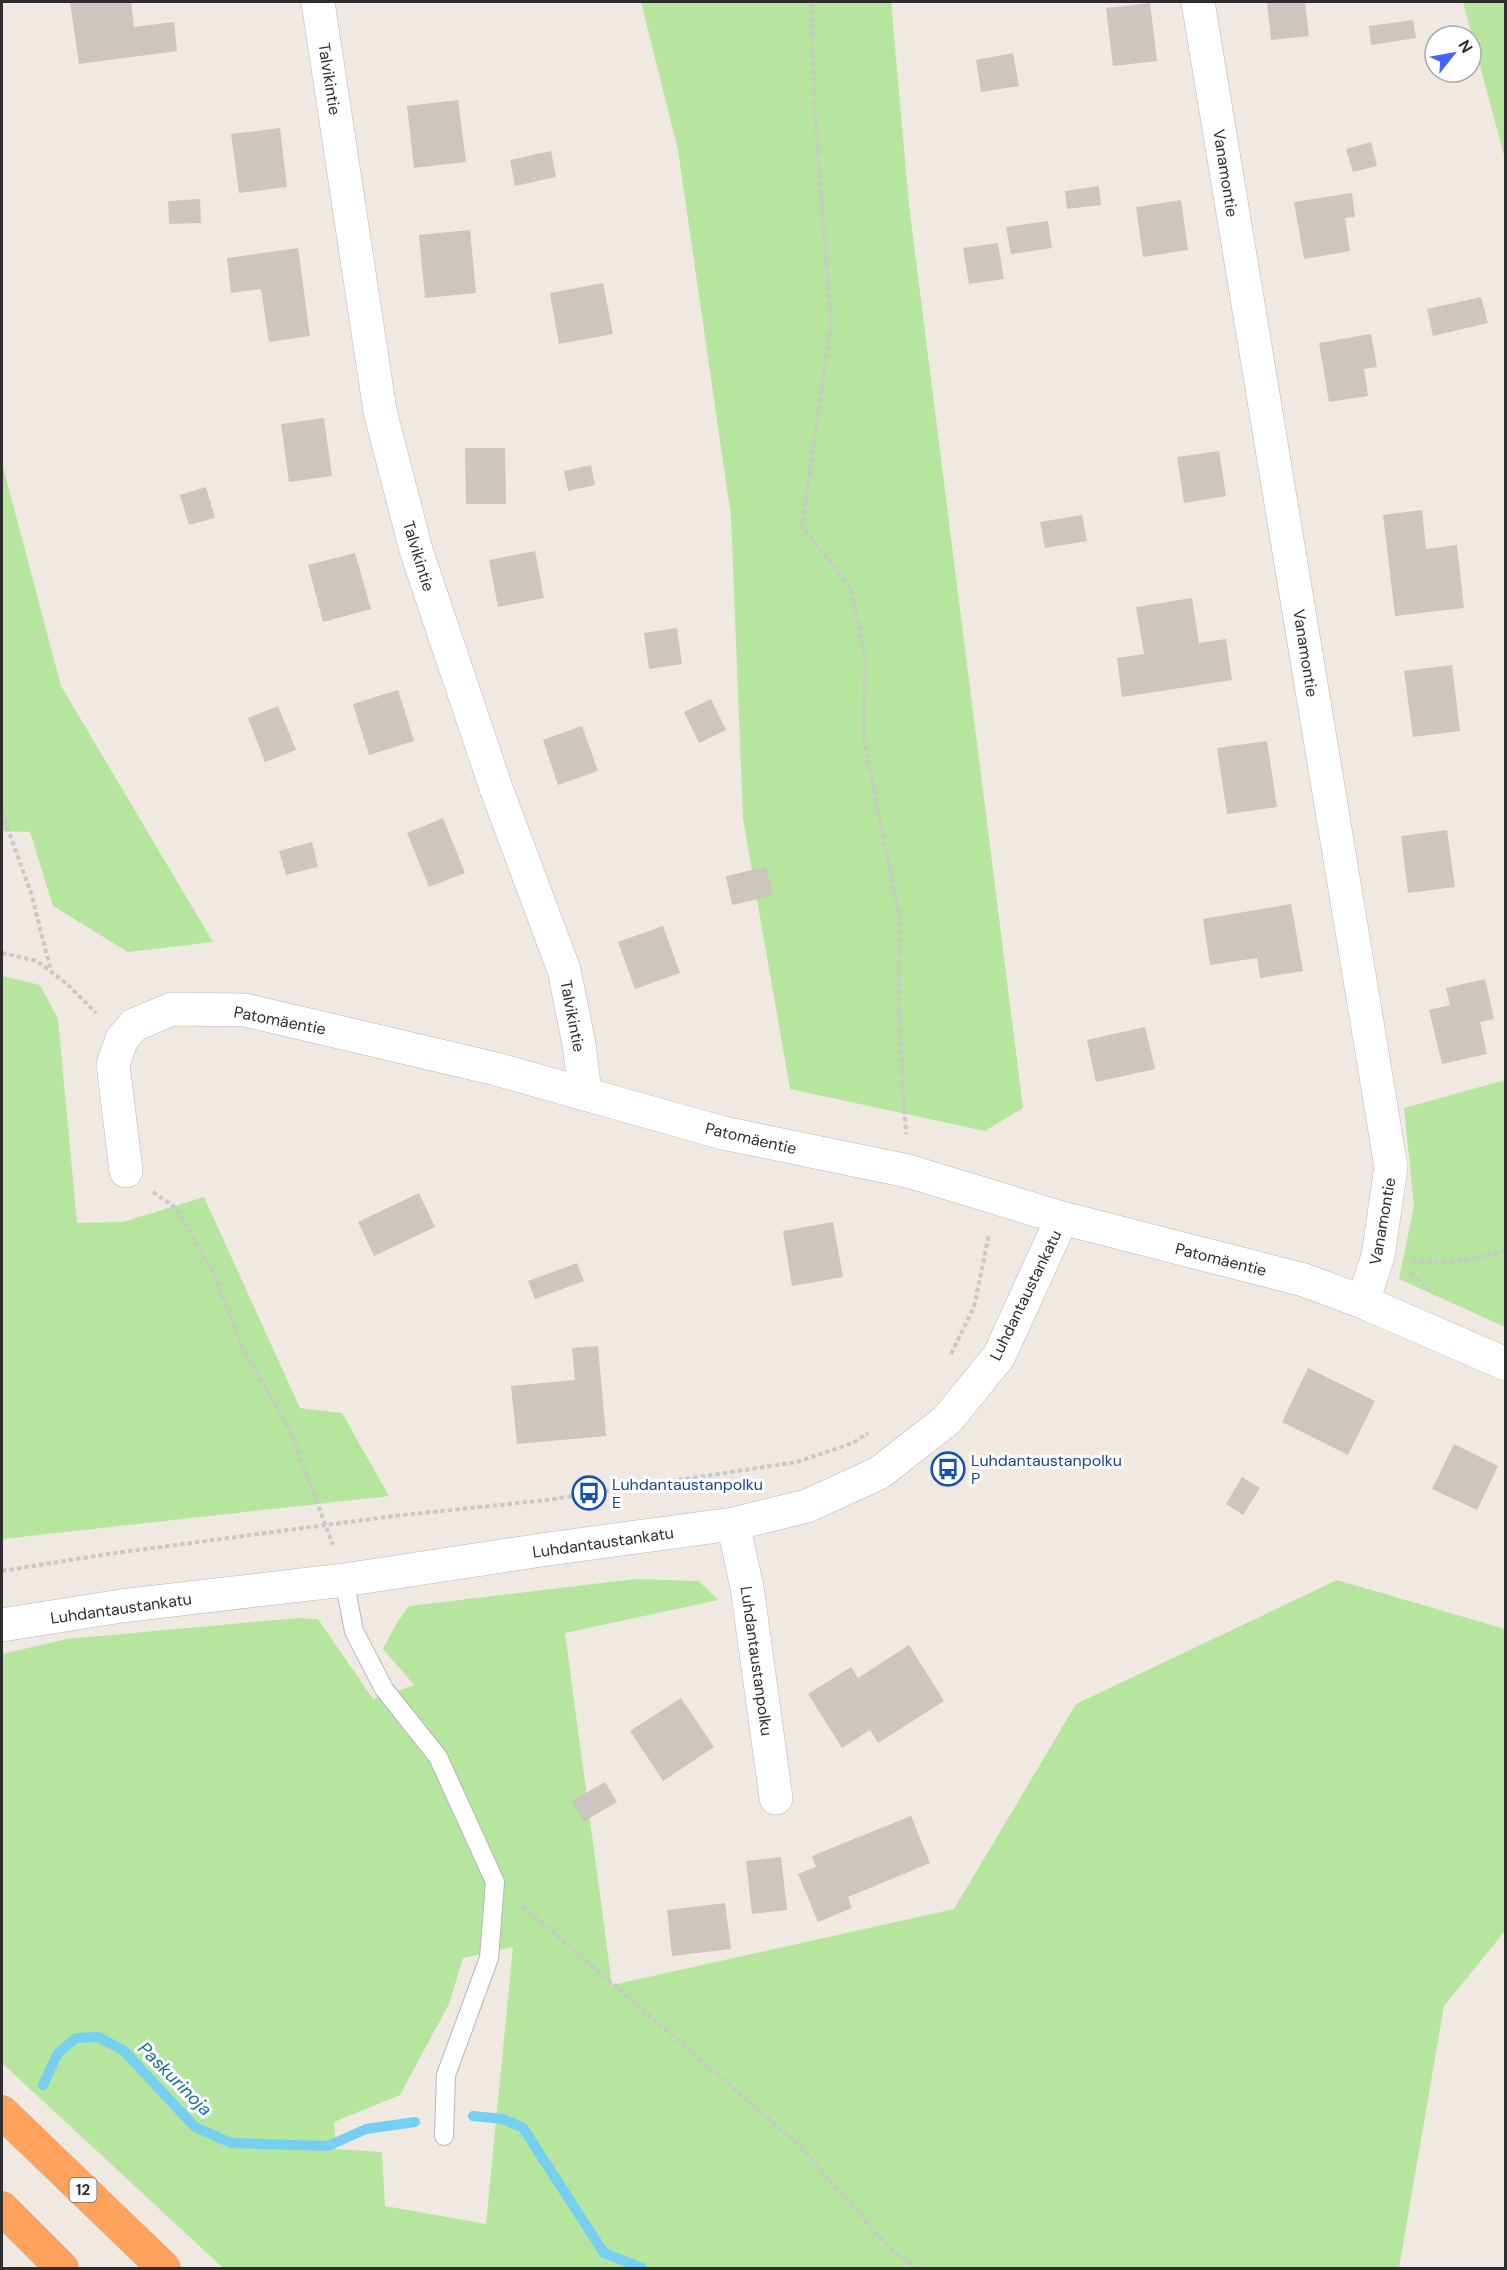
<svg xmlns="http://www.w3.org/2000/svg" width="1507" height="2270" font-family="'DM Sans',sans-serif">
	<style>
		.green { fill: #b6e59e; fill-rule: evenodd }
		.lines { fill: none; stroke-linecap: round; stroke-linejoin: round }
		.stream { stroke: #75cff0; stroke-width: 10 }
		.building { fill: #cbc7bf }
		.service-casing { stroke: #b4b7c1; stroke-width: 20 }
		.minor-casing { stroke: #b4b7c1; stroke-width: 34 }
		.tertiary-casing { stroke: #b4b7c1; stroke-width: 34 }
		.motorway-casing { stroke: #c9c9c9; stroke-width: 34 }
		.path { stroke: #c9c9c9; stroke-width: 4; stroke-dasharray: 4.5 3; stroke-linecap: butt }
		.service { stroke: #fff; stroke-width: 18 }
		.minor { stroke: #fff; stroke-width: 33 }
		.tertiary { stroke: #fff; stroke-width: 33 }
		.motorway { stroke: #ffa35c; stroke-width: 33 }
		.labels { text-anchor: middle; stroke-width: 6; stroke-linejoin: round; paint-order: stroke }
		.shield { fill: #fff; stroke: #6d6d6d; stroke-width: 1.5 }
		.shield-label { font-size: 15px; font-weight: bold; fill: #2e2e2e }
		.street-label { font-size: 16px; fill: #2e2e2e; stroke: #fff }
		.transit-label { font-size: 16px; fill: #164399; stroke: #fff; text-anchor: start }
		.water-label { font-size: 18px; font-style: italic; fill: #0d6fa3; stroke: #fff }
	</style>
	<rect width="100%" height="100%" fill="#efe9e1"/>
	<path class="green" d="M 641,2 L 891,2 L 909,205 L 1023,1108 L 985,1131 L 790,1089 L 743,819 L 731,517 L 678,150 Z
		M 1463,2 L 1505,2 L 1505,159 Z
		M 2,463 L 61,686 L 213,942 L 128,952 L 53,906 L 30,832 L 2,831 Z
		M 2,976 L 40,985 L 58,1019 L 77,1223 L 123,1222 L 204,1197 L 300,1408 L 342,1413 L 389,1496 L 2,1539 Z
		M 1505,1080 L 1506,1080 L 1505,1327 L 1399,1279 L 1414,1206 L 1404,1108 Z
		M 635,1579 L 699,1581 L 718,1600 L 565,1633 L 612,1985 L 954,1909 L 1076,1704 L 1337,1580 L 1505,1629 L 1505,1931 L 1444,2006 L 1399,2268 L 223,2268 L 2,2063 L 2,1654 L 67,1639 L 298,1618 L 318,1619 L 373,1699 L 414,1685 L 383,1649 L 396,1624 L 409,1606 ZM 513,1947 L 486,2224 L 385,2206 L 382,2152 L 336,2149 L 334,2122 L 400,2095 L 449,2004 L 463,1958 Z"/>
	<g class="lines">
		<path class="stream" d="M 43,2085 L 58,2053 L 76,2038 L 98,2037 L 123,2050 L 195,2127 L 231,2143 L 328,2146 L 366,2129 L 415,2122
			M 473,2116 L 503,2119 L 523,2128 L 604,2253 L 642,2268"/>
	</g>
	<path class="building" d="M 70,2 L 131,2 L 134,27 L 174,22 L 177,51 L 79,64 Z
		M 1267,2 L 1305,2 L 1309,36 L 1271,40 Z
		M 1150,3 L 1157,61 L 1113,66 L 1106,8 Z
		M 1413,20 L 1416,38 L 1371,45 L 1369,26 Z
		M 1013,53 L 1019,86 L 981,92 L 976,60 Z
		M 458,100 L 466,162 L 414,168 L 407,106 Z
		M 280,128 L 287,187 L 239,193 L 231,134 Z
		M 1371,142 L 1377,166 L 1353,172 L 1346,149 Z
		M 551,151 L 556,177 L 515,186 L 510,160 Z
		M 1099,186 L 1101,205 L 1067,209 L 1065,191 Z
		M 1352,193 L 1355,217 L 1345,218 L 1350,251 L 1304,259 L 1294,202 Z
		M 200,199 L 201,223 L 169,224 L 168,201 Z
		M 1181,200 L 1188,250 L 1143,257 L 1136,207 Z
		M 1048,221 L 1052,248 L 1011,254 L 1006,227 Z
		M 470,230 L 476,293 L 425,298 L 419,235 Z
		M 998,243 L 1004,279 L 969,284 L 963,248 Z
		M 298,248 L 310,336 L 269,342 L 261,289 L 231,293 L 227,258 Z
		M 603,283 L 613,334 L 559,344 L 550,293 Z
		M 1481,297 L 1488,323 L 1433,336 L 1427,309 Z
		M 1371,334 L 1377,367 L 1364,369 L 1368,396 L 1329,402 L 1319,343 Z
		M 324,418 L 332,476 L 289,482 L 281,424 Z
		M 465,448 L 505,448 L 506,504 L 466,504 Z
		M 1219,451 L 1226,496 L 1184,503 L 1177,457 Z
		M 591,465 L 595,485 L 568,491 L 564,471 Z
		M 206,487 L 215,518 L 189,525 L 180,495 Z
		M 1422,510 L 1426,549 L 1457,545 L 1464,608 L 1395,616 L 1383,515 Z
		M 1082,515 L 1087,541 L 1045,548 L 1040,522 Z
		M 535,551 L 544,598 L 498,607 L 489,560 Z
		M 355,553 L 371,609 L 323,622 L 308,565 Z
		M 1192,598 L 1199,643 L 1226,639 L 1232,680 L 1122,697 L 1117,658 L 1144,654 L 1136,607 Z
		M 677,628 L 682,664 L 649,669 L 644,633 Z
		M 1452,665 L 1460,731 L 1413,737 L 1404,671 Z
		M 398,690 L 414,741 L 369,755 L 353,704 Z
		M 711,699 L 726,730 L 699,743 L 684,712 Z
		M 278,706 L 296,750 L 265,762 L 248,718 Z
		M 582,726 L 598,771 L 558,785 L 543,740 Z
		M 1267,741 L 1277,807 L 1227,814 L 1217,748 Z
		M 443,818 L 465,873 L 429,887 L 407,833 Z
		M 1447,830 L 1455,887 L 1408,893 L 1401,836 Z
		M 312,842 L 318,867 L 286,875 L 279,851 Z
		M 766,867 L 773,896 L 732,905 L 726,876 Z
		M 1291,904 L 1303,971 L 1260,978 L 1257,958 L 1210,965 L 1203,919 Z
		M 663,926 L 680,973 L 635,989 L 618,942 Z
		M 1485,979 L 1494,1019 L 1480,1022 L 1487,1054 L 1442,1064 L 1429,1010 L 1450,1005 L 1446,988 Z
		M 1145,1027 L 1155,1069 L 1096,1082 L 1087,1040 Z
		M 419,1193 L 435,1227 L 374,1256 L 358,1222 Z
		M 833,1222 L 843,1277 L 792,1286 L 783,1231 Z
		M 577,1263 L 584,1281 L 535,1299 L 528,1281 Z
		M 598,1346 L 606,1436 L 517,1444 L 511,1386 L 575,1380 L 572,1348 Z
		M 1308,1368 L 1375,1401 L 1348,1455 L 1282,1422 Z
		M 1454,1444 L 1498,1466 L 1477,1510 L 1432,1489 Z
		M 1242,1477 L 1260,1488 L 1243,1515 L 1226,1504 Z
		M 909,1645 L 944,1701 L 878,1743 L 870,1730 L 842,1748 L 808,1694 L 851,1667 L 858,1678 Z
		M 681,1698 L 714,1747 L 663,1781 L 630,1731 Z
		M 605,1782 L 617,1802 L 583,1822 L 572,1801 Z
		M 911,1816 L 930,1863 L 848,1897 L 852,1908 L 818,1922 L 798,1874 L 816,1867 L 812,1856 Z
		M 781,1857 L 787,1910 L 752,1914 L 746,1861 Z
		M 725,1903 L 731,1949 L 672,1956 L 667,1910 Z"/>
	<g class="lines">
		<g class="service-casing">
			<path id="service" d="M 344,1580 L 354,1631 L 384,1689 L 438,1757 L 495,1882 L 489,1958 L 446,2075 L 444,2136"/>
		</g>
		<g class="minor-casing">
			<path id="minor" d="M 318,2 L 380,411 L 416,550 L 496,788 L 564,970 L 579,1044 L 585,1093
				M 1198,2 L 1391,1167 L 1378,1256 L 1363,1302
				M 126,1171 L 113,1064 L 122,1039 L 134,1025 L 172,1009 L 245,1010 L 496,1069 L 723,1133 L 908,1171 L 1062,1218
				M 733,1524 L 747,1587 L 776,1798"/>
		</g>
		<g class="tertiary-casing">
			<path id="tertiary" d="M 2,1625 L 121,1606 L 344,1580 L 548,1549 L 733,1524 L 807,1506 L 879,1473 L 947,1420 L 999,1356 L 1062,1218 L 1304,1280 L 1363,1302 L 1506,1364"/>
		</g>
		<g class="motorway-casing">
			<path id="motorway" d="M 2,2112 L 164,2268
				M 2,2208 L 62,2268"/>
		</g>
		<path class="path" d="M 812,2 L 814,100 L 831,325 L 802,526 L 851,588 L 865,656 L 864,739 L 899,916 L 899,1020 L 906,1134
			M 2,813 L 31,893 L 51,971
			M 2,953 L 37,961 L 67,984 L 96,1013
			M 153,1192 L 176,1208 L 213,1272 L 244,1351 L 290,1430 L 333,1545
			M 1412,1261 C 1444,1264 1474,1261 1506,1250
			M 1411,1273 L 1430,1290
			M 951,1354 L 974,1307 L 989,1234
			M 2,1571 L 108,1554 L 394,1516 L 547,1500 L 797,1462 L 853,1443 L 868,1433
			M 523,1906 L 801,2147 L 889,2248 L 916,2268"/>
		<use href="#service" class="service"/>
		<use href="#minor" class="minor"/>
		<use href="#tertiary" class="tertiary"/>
		<use href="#motorway" class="motorway"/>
	</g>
	<defs>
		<g id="bus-ring" transform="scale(1.725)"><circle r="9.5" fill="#fff" stroke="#1a4fb4" stroke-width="1.5"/><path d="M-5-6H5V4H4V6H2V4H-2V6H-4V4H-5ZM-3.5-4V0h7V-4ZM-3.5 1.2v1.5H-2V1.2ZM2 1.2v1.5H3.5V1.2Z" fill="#1a4fb4"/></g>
	</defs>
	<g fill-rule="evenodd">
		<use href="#bus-ring" x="948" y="1469"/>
		<use href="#bus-ring" x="589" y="1493"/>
	</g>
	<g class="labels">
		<rect class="shield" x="69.5" y="2178" width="27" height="24" rx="4.5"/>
		<g class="shield-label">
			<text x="83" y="2195">12</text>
		</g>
		<g class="street-label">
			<text transform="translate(330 79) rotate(81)" y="6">Talvikintie</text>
			<text transform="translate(1226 173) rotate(81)" y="6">Vanamontie</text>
			<text transform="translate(419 556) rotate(73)" y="6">Talvikintie</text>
			<text transform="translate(1306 653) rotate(81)" y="6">Vanamontie</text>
			<text transform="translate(573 1016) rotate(79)" y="6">Talvikintie</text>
			<text transform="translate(280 1020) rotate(11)" y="6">Patomäentie</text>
			<text transform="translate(751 1138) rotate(13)" y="6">Patomäentie</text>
			<text transform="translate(1382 1221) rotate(-80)" y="6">Vanamontie</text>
			<text transform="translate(1221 1259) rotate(14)" y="6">Patomäentie</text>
			<text transform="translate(1025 1295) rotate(-64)" y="6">Luhdantaustankatu</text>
			<text transform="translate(603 1542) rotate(-8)" y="6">Luhdantaustankatu</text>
			<text transform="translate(121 1608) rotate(-8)" y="6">Luhdantaustankatu</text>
			<text transform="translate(757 1661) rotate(82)" y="6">Luhdantaustanpolku</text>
		</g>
		<g class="transit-label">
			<text x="971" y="1466">Luhdantaustanpolku<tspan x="971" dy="18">P</tspan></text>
			<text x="612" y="1490">Luhdantaustanpolku<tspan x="612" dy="18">E</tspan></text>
		</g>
		<g class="water-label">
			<text transform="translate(175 2079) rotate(45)" y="6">Paskurinoja</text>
		</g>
	</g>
	<rect width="1507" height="2270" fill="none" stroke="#2e2e2e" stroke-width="6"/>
	<g transform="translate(1453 54) rotate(59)"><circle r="28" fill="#ffffff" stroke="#ababab" stroke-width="1.5"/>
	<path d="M0-4.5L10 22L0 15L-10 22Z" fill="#4264fb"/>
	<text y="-9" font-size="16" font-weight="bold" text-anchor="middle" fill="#2e2e2e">N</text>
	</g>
</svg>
